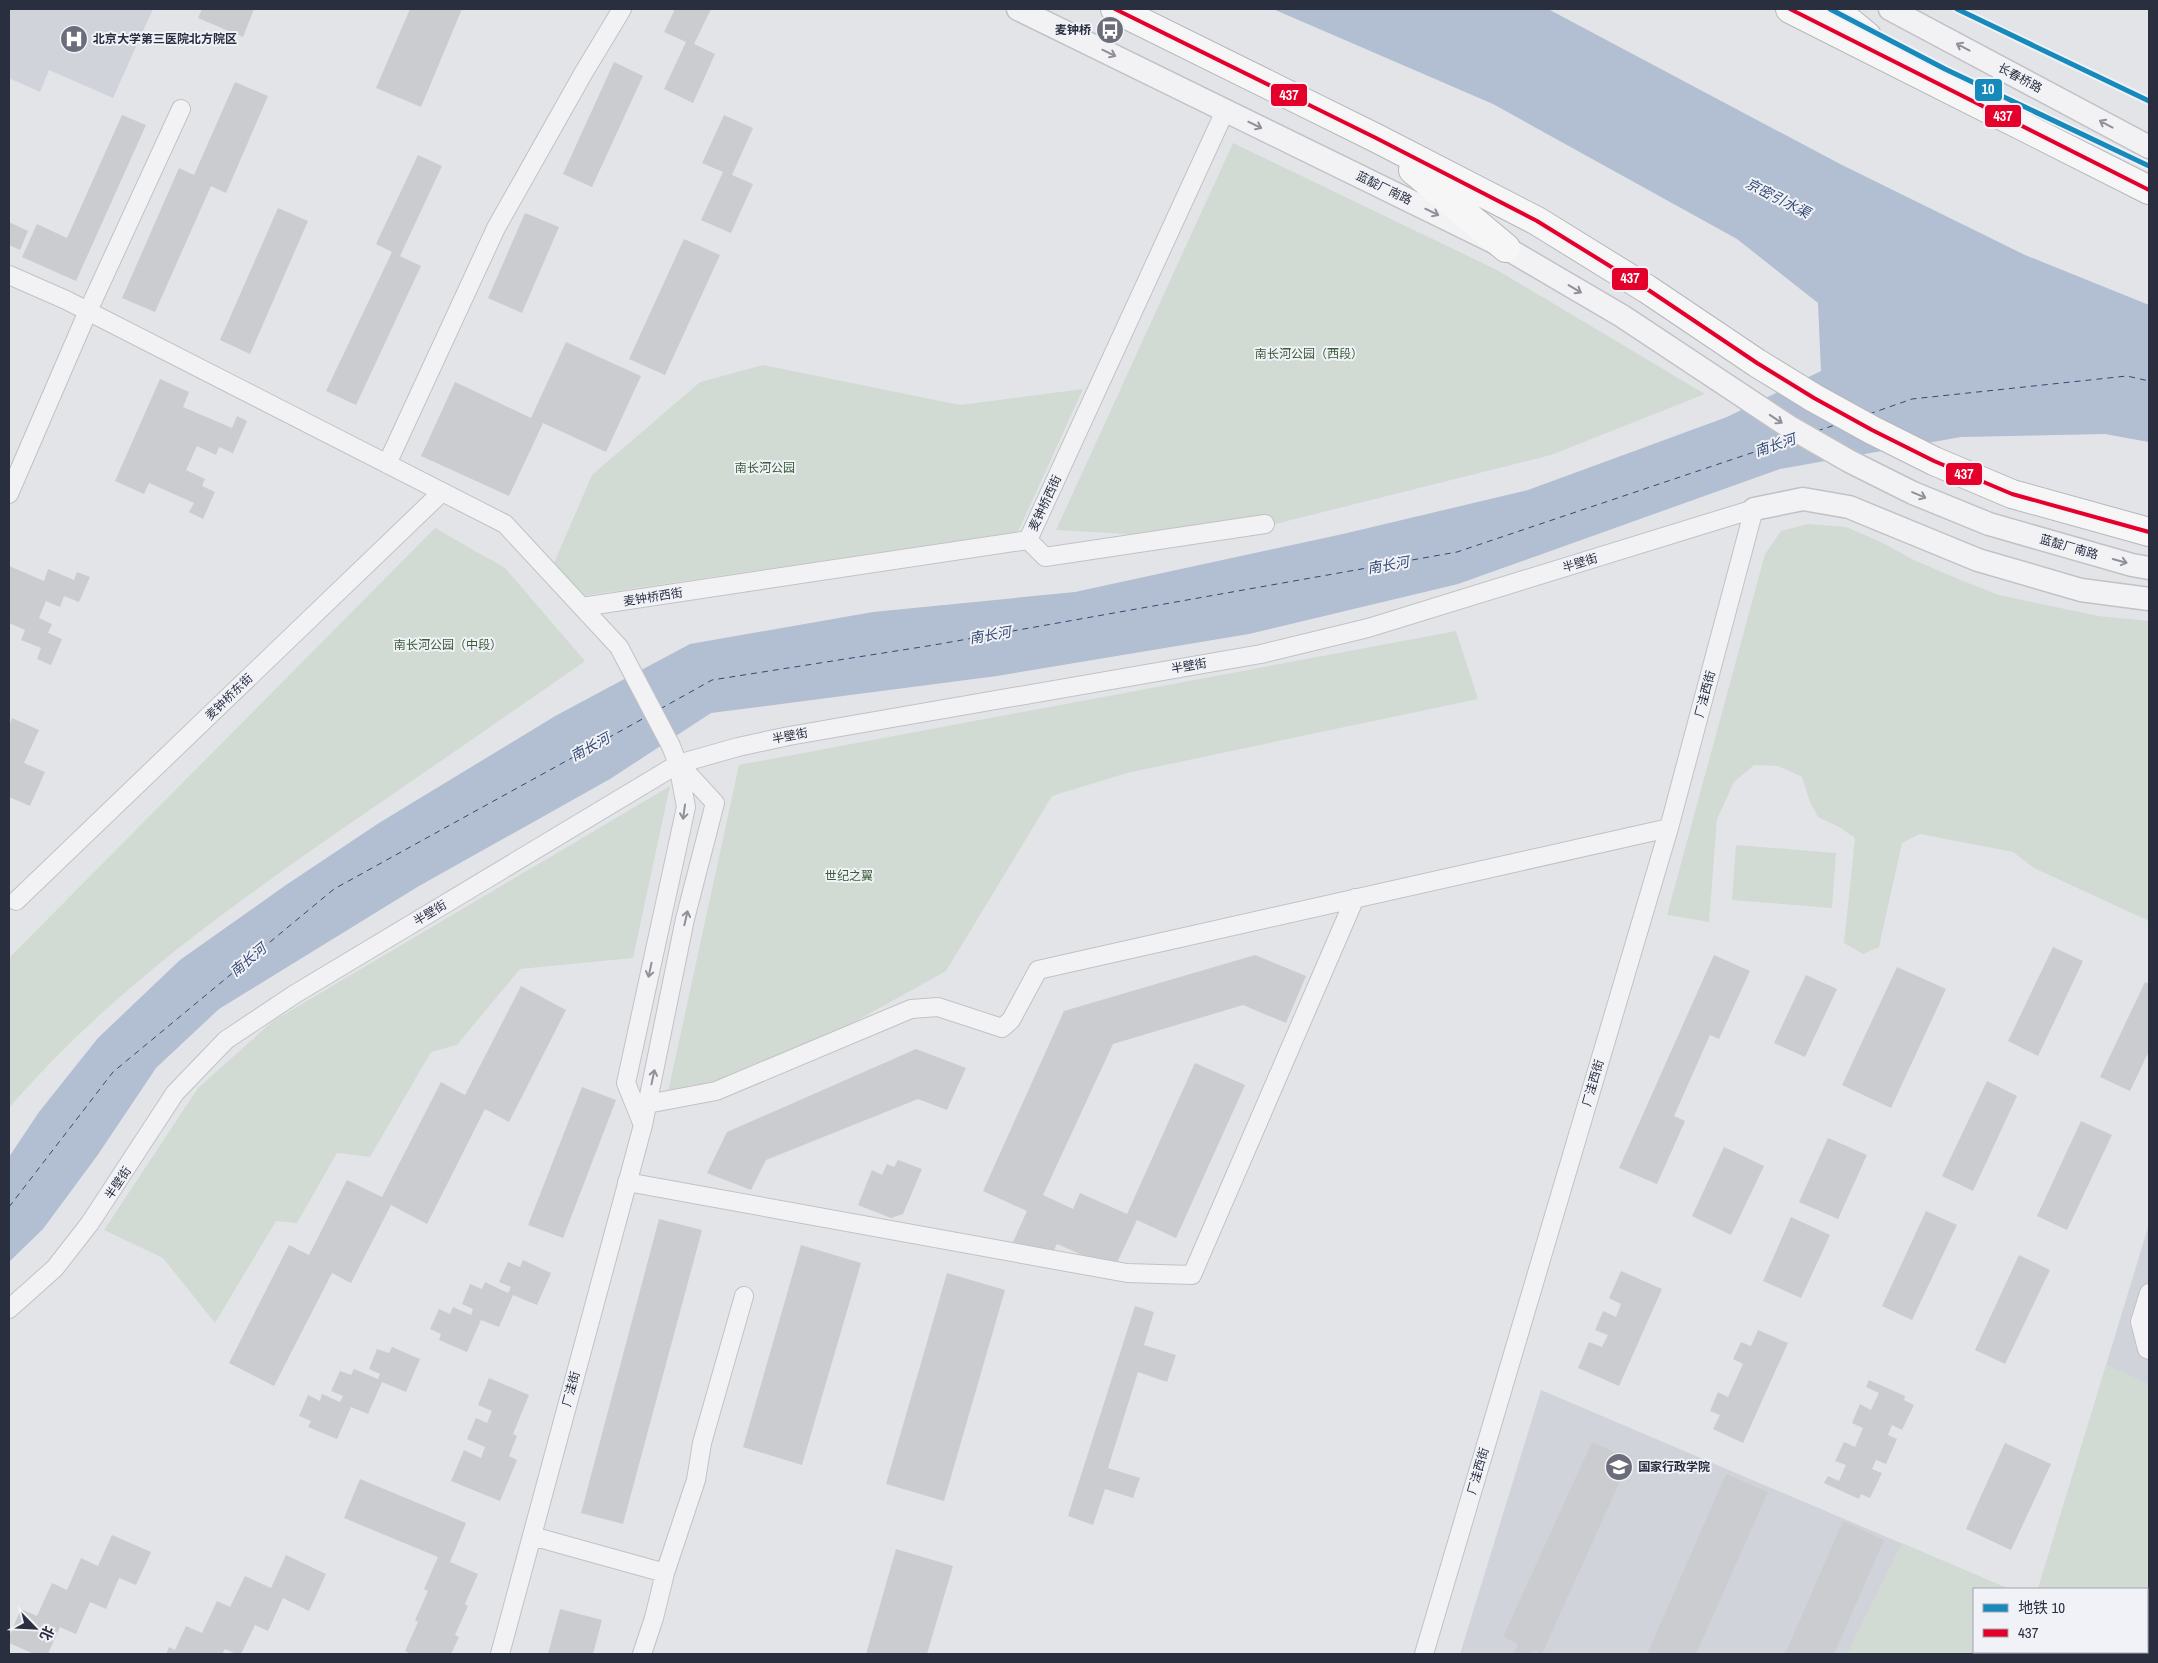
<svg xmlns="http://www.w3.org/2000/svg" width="2158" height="1663" font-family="'Archivo Narrow','Noto Sans SC',sans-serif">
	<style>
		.built { fill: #d1d3da }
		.green { fill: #d2dbd3 }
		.water { fill: #b2bed1 }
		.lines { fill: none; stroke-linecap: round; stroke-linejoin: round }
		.ferry { stroke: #354a73; stroke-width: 1; stroke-dasharray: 6 5; stroke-linecap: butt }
		.building { fill: #cbcccf }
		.minor-casing { stroke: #c1c2c5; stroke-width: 20 }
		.tertiary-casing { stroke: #c1c2c5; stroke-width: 25 }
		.trunk-casing { stroke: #b5b7bc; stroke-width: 30 }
		.minor { stroke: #f2f2f4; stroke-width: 18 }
		.tertiary { stroke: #f2f2f4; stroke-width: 22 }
		.trunk { stroke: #f6f6f7; stroke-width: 28 }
		.bus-1-casing { stroke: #f0f2f7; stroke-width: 8 }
		.bus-1 { stroke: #e4002b; stroke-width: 4 }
		.metro-1-casing { stroke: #f0f2f7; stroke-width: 9 }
		.metro-1 { stroke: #178abb; stroke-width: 5 }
		.oneway { stroke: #8e909a }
		.labels { text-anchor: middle; stroke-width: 4; stroke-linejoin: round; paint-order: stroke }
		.poi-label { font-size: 12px; font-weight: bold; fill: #2a2f40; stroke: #f0f2f7; text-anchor: start }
		.street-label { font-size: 12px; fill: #2a2f40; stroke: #f0f2f7 }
		.park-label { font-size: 12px; fill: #3a5c37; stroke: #f0f2f7 }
		.water-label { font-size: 14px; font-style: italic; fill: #354a73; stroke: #f0f2f7 }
		.line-badge { stroke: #f0f2f7; stroke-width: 2 }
		.badge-label { font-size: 14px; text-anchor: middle; font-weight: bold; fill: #fff }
	</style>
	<rect width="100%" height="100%" fill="#e3e4e7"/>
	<path class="built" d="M9,9H153L113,98L49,70L40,92L9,78Z
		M2149,1224V1654H1460L1541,1390L2009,1589H1974V1652H2147V1589H2038Z"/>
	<path class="green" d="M1233,143L1497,270L1705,394L1551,455L1215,539L1056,530Z
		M763,365L960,405L1083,389L1018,532L583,596L554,563L592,475L700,382Z
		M1808,524L1846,527L1879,541L1914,560L1958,579L1999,595L2098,616L2149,621V921L2034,868L2013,852L1920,834L1902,843L1879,947L1863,954L1844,943L1855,838L1839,827L1818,817L1810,802L1802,777L1778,766L1754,765L1734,782L1717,819L1709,922L1667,915L1765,554L1781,531Z
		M435,528L505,568L585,661C505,717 425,772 345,827C225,910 105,996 9,1108V958Z
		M1456,631L1478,699L1127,773L1052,796L946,971L713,1101L668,1092L739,765Z
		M670,786L633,958L520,969L457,1045L431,1052L370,1157L337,1153L297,1223L276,1221L215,1323L163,1258L104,1230L198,1088L273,1021Z
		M1736,845L1836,853L1832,908L1732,900Z
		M2106,1365L2149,1384V1654H1847L1902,1543L2009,1589H1974V1652H2147V1589H2038Z"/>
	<path class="water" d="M1273,9H1548L1840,164L2025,255L2149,305V442L2105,434L1961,437L1780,469L1458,584L1249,634L997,676L711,713L610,779L419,886L219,1009L156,1068L97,1156L43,1229L9,1262V1157L39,1112L98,1038L180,960L286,885L379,823L557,715L690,644L873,612L1075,592L1343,534L1528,490L1727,417L1821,371L1818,303L1737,239L1493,104Z"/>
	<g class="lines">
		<path class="ferry" d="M1869,414L1912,399L2127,376L2149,381
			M1817,431L1835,425
			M660,709L712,680L934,645L1457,552L1790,440
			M9,1207L113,1072L334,889L646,717"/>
	</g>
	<path class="building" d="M202,9H254L243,37L198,18Z
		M410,9H462L421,107L376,88Z
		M675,9H711L694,44L715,54L693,103L664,89L686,42L664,32Z
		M614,62L643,76L592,187L563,174Z
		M235,82L268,96L226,193L211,186L155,312L122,298L179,168L194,175Z
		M122,115L146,125L76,281L22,257L37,224L67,238Z
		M724,115L753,128L732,175L753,184L731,233L701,220L723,172L702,163Z
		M418,155L442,166L400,256L421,266L356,405L326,391L392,252L376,244Z
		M278,208L308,221L250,354L220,340Z
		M525,213L559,227L522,313L488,298Z
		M9,222L28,231L20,250L9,245Z
		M684,239L720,255L665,375L629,359Z
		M566,342L641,376L606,452L543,423L509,496L421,456L455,382L531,418Z
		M160,379L189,392L183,407L232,428L237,416L247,421L233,453L219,447L216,455L197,446L186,470L205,479L202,486L215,492L203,519L189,512L194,503L149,483L144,494L115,481Z
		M9,566L44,581L48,569L74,580L77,572L90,577L79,602L64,596L60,607L46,601L39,618L52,624L48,633L62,639L51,665L37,659L41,648L21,640L25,630L9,623Z
		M12,718L39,730L24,763L45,772L30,806L9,797V727Z
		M2053,947L2083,961L2038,1056L2008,1041Z
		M1255,955L1306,976L1286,1023L1243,1005L1113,1044L1043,1195L1073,1209L1080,1193L1127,1214L1195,1063L1245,1085L1176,1238L1137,1220L1114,1269L1057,1244L1050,1258L1013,1242L1027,1211L983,1191L1064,1011Z
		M1714,955L1750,971L1719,1039L1710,1035L1674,1116L1685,1121L1657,1184L1619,1168Z
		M1897,967L1946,989L1891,1108L1842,1085Z
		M1806,975L1837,989L1805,1057L1774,1043Z
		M2145,982L2149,984V1051L2130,1091L2100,1077Z
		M521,986L566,1010L509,1122L485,1109L427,1224L391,1205L351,1283L332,1273L274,1386L229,1363L289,1245L309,1255L347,1180L382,1197L441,1082L465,1095Z
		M916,1049L966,1068L947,1110L918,1099L766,1160L751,1190L707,1173L727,1132Z
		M1987,1081L2017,1096L1973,1191L1942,1176Z
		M582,1087L616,1100L563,1238L528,1225Z
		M2081,1121L2112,1135L2067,1230L2037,1216Z
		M1828,1138L1867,1155L1838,1219L1799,1202Z
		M1724,1147L1764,1166L1731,1235L1692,1216Z
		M898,1160L922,1169L903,1214L891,1218L858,1205L872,1170L882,1175L887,1164L894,1167Z
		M1926,1211L1957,1225L1912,1320L1882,1306Z
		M1791,1217L1830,1235L1801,1298L1763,1281Z
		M659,1219L702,1230L623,1524L581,1513Z
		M801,1245L861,1263L802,1465L743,1447Z
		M2019,1255L2050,1270L2005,1364L1975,1350Z
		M523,1260L551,1273L537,1305L513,1295L499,1327L481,1320L467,1352L439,1340L441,1334L430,1329L439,1309L450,1314L453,1307L471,1315L473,1309L462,1304L470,1284L482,1289L485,1282L508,1293L511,1287L499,1282L508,1262L520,1267Z
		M1621,1271L1662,1289L1619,1386L1578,1368L1589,1342L1602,1347L1608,1335L1595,1330L1603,1311L1616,1317L1621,1304L1609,1298Z
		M947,1273L1005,1290L944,1501L886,1484Z
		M1135,1306L1154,1312L1144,1345L1176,1355L1167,1382L1138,1372L1108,1468L1140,1478L1133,1498L1105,1489L1093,1525L1068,1516Z
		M1758,1330L1788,1343L1743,1443L1713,1429L1720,1415L1710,1411L1718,1392L1728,1397L1743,1364L1733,1359L1741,1342L1751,1346Z
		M392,1347L420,1359L406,1392L382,1382L368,1414L351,1407L337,1439L308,1427L311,1421L299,1416L308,1395L320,1401L322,1394L340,1402L343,1396L331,1391L340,1371L351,1375L354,1369L378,1379L380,1374L369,1369L377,1349L389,1353Z
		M489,1378L529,1395L513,1434L517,1436L509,1456L517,1460L500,1501L451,1481L464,1450L481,1458L485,1447L467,1439L476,1418L487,1423L492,1411L478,1405Z
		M1869,1380L1905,1396L1904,1400L1914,1405L1902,1430L1892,1425L1888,1435L1897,1439L1886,1464L1876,1460L1872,1469L1882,1473L1870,1498L1861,1494L1859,1499L1824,1483L1828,1476L1839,1481L1846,1465L1835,1461L1844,1442L1855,1447L1863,1428L1852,1423L1860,1404L1871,1410L1879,1393L1866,1387Z
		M1592,1442L1630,1459L1542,1654L1534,1651L1533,1654H1513L1518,1644L1503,1637Z
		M2005,1443L2051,1464L2011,1550L1966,1529Z
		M1726,1474L1768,1492L1696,1654H1654L1648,1652Z
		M360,1479L466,1523L450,1562L478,1574L465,1604L468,1606L455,1635L459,1637L451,1654H411L405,1651L418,1622L415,1620L428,1591L424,1589L438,1557L344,1518Z
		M1843,1521L1884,1540L1834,1654H1785Z
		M112,1535L151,1552L136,1585L119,1578L106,1609L90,1602L76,1634L60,1627L48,1654H34L9,1643V1637L21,1609L37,1616L52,1583L67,1590L81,1558L98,1566Z
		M896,1549L953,1566L927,1654H866Z
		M286,1555L326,1574L309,1611L283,1598L268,1631L255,1625L241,1654H236L225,1649L222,1654H166L169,1647L175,1650L186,1626L202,1633L217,1601L230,1607L245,1576L271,1588Z
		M560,1609L602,1620L593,1654H548Z"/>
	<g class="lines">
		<g class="minor-casing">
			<path id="minor" d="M9,275L66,300L505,524L619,647L671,746L678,764L686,807L626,1083L643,1125
				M387,464L496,228L584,72L622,9
				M9,494L88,311L181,109
				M1028,540L1045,557L1265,524
				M582,607L1028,540L1225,111
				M16,901L442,492
				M647,1104L716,1091L911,1009L938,1007L1002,1028L1011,1020L1038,970L1669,828
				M627,1182L1127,1273L1192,1275L1355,898
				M2149,1293L2140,1322L2147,1349L2149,1350
				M9,1309L55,1268L90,1223L175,1093L226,1040L295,994L678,764L738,747L789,736L1261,654L1368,628L1754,509
				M532,1536L665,1573
				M500,1654L643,1125L685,919L715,803L679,764
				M642,1654L654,1618L665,1573L696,1480L702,1443L744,1296
				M1424,1654L1669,828L1754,509"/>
		</g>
		<g class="tertiary-casing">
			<path id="tertiary" d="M1018,9L1506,248L1622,316L1788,426L1849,461L1913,493L1989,524L2132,565L2149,568
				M1890,9L2149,147
				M1754,509L1803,499L1849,507L1978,560L2081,590L2149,599"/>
		</g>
		<g class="trunk-casing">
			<path id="trunk" d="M1115,9L1376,138L1537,221L1647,289L1757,363L1814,398L1872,430L1934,461L2012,494L2149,532
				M1790,9L2149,190
				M1834,9L1867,36
				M1413,170L1506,248"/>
		</g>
		<use href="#minor" class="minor"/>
		<use href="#tertiary" class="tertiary"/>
		<use href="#trunk" class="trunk"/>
		<g class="bus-1-casing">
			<path id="bus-1" d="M1115,9L1376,138L1537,221L1647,289L1757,363L1814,398L1872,430L1934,461L2012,494L2149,532
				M1790,9L2149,190"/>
		</g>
		<use href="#bus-1" class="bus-1"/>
		<g class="metro-1-casing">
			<path id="metro-1" d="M1830,9L1945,69L2149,166
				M1957,9L2149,101"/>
		</g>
		<use href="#metro-1" class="metro-1"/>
	</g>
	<defs><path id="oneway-shaft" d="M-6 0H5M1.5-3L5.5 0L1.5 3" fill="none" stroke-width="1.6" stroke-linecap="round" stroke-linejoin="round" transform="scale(1.25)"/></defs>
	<g class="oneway">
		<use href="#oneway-shaft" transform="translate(1963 47) rotate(-152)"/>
		<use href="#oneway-shaft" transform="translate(1109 53) rotate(26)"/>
		<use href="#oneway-shaft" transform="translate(2106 124) rotate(-152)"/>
		<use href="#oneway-shaft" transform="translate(1255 125) rotate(26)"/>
		<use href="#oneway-shaft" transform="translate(1432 212) rotate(26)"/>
		<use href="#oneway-shaft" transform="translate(1575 289) rotate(31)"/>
		<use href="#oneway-shaft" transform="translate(1776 419) rotate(34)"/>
		<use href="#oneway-shaft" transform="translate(1919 495) rotate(23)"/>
		<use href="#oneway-shaft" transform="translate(2120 561) rotate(16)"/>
		<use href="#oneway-shaft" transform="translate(684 812) rotate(98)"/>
		<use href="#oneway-shaft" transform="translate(686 918) rotate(-77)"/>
		<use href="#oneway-shaft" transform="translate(650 970) rotate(102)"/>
		<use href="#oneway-shaft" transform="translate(653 1077) rotate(-78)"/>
	</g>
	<defs>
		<g id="bus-disc" transform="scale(1.4375)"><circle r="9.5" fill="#6b6e7a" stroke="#f0f2f7"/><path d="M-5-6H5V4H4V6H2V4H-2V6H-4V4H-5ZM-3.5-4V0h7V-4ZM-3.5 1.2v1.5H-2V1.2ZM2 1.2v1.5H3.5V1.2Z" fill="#fff"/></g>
		<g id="hospital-disc" transform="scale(1.4375)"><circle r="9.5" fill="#6b6e7a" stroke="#f0f2f7"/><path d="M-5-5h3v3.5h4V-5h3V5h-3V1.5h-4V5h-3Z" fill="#fff"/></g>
		<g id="university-disc" transform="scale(1.4375)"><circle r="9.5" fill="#6b6e7a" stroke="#f0f2f7"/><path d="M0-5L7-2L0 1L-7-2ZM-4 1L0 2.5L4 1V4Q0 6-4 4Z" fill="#fff"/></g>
	</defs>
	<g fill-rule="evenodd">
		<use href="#bus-disc" x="1110" y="30"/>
		<use href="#hospital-disc" x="74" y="39"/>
		<use href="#university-disc" x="1619" y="1467"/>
	</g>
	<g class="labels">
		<g class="poi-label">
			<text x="1091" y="34" text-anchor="end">麦钟桥</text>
			<text x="93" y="43">北京大学第三医院北方院区</text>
			<text x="1638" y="1471">国家行政学院</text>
		</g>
		<g class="street-label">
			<text transform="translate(2020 78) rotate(28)" y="4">长春桥路</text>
			<text transform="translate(1384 188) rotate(26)" y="4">蓝靛厂南路</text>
			<text transform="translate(1045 503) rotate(-65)" y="4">麦钟桥西街</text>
			<text transform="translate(2069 547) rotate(16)" y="4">蓝靛厂南路</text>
			<text transform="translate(1580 563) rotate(-17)" y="4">半壁街</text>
			<text transform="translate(653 597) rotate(-9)" y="4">麦钟桥西街</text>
			<text transform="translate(1189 666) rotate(-10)" y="4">半壁街</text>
			<text transform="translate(1705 694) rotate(-75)" y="4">厂洼西街</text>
			<text transform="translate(229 697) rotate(-44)" y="4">麦钟桥东街</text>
			<text transform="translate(790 736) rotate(-11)" y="4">半壁街</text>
			<text transform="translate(430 913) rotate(-31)" y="4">半壁街</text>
			<text transform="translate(1593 1083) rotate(-74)" y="4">厂洼西街</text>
			<text transform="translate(118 1183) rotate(-56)" y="4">半壁街</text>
			<text transform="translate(571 1389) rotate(-75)" y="4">厂洼街</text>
			<text transform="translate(1478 1471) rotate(-74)" y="4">厂洼西街</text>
		</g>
		<g class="park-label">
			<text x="1309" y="358">南长河公园（西段）</text>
			<text x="765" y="472">南长河公园</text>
			<text x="448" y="649">南长河公园（中段）</text>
			<text x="849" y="880">世纪之翼</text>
		</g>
		<g class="water-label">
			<text transform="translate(1778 198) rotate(27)" y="5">京密引水渠</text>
			<text transform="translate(1775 445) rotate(-19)" y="5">南长河</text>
			<text transform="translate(1388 565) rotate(-10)" y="5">南长河</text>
			<text transform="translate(990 635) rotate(-10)" y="5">南长河</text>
			<text transform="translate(590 747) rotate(-29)" y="5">南长河</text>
			<text transform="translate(248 960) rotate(-40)" y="5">南长河</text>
		</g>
	</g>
	<g class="line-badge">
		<rect x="1974" y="78" width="29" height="24" rx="5" fill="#178abb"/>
		<rect x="1270" y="83" width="38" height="24" rx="5" fill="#e4002b"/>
		<rect x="1984" y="104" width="38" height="24" rx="5" fill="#e4002b"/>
		<rect x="1611" y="267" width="38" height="24" rx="5" fill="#e4002b"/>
		<rect x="1945" y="462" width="38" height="24" rx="5" fill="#e4002b"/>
	</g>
	<g class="badge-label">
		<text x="1988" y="94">10</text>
		<text x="1289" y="100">437</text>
		<text x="2003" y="121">437</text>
		<text x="1630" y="283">437</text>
		<text x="1964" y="479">437</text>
	</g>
	<rect width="2158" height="1663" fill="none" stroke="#2a2f40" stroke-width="20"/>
	<rect x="1973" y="1588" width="175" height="65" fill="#f0f2f7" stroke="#a1a4ae"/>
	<rect x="1983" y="1604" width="25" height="8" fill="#178abb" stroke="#a1a4ae"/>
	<text x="2018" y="1613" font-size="15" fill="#2a2f40">地铁 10</text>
	<rect x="1983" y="1629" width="25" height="8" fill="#e4002b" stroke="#a1a4ae"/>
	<text x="2018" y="1638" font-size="15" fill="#2a2f40">437</text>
	<g transform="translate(35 1628) rotate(114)" stroke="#f0f2f7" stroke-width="4" paint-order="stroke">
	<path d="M0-4L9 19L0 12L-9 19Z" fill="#2a2f40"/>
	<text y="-8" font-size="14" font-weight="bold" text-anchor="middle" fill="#2a2f40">北</text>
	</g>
</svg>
